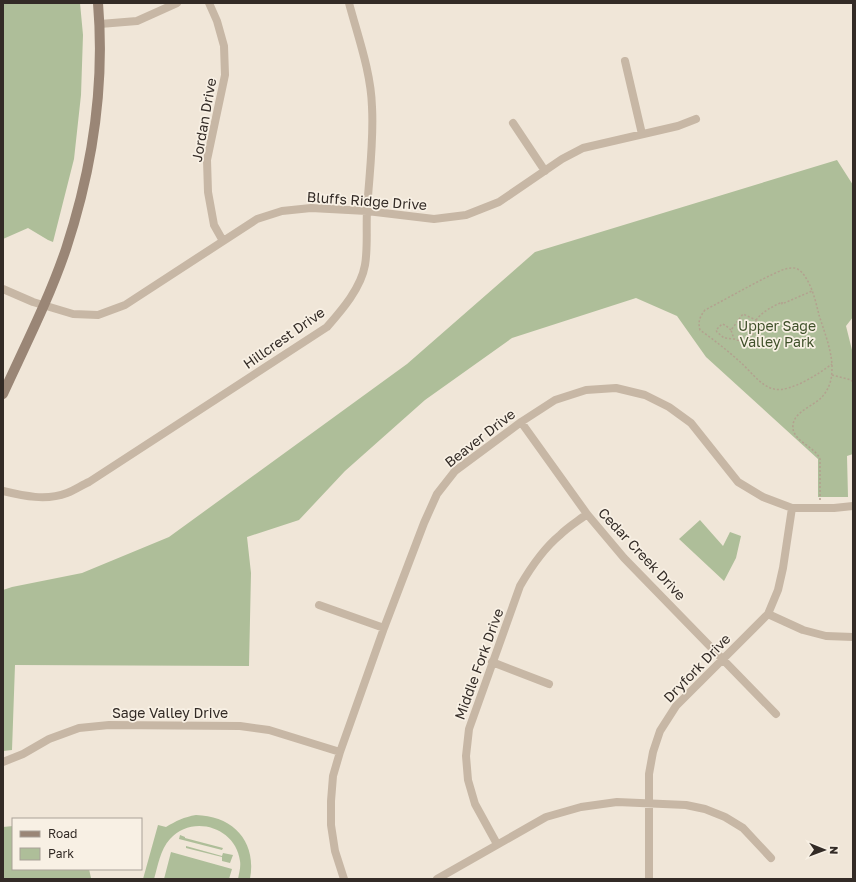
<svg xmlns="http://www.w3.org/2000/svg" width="856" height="882" font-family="'Golos Text',sans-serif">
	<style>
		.green { fill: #aebe99 }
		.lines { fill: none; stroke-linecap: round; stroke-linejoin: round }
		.path { stroke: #b3a18f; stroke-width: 1.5; stroke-dasharray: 2 2; stroke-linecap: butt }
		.street { stroke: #c7b7a5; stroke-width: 8 }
		.secondary { stroke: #9a8676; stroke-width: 10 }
		.labels { text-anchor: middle; stroke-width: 3.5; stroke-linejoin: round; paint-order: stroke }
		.street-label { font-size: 14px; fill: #332b26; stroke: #f8f0e4 }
		.park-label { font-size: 14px; fill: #3f502a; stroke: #f8f0e4 }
	</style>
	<rect width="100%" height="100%" fill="#f0e6d8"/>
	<path class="green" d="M3,3H80L83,35L81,95L74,159L53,242L48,240L28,228L3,239Z
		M837,160L853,185V317L846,326L853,354V454L847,456L848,497H818V459L706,357L677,316L636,298L512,338L425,400L345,471L299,520L247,537L251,573L249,666L15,665L12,750L3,751V590L12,587L82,573L169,537L407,364L535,252Z
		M700,520L723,546L730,532L741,536L736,558L724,581L679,539Z
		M196,815C233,816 257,841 250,879H238C239,873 241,867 240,861C236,827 192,814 170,839C160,850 158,866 154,879H143L158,825L166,827C176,821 184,817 196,815Z
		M13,826V869H89L91,878L83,879H3V827Z
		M180,835L185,837V838L223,848L222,850L179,839Z
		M186,846L222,856L223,853L233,855L230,863L222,861V857L186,848Z
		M171,852L232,869L229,879H164Z"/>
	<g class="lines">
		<path class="path" d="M756,320C763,311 772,307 782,302V304L812,291
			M731,330L725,325L722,324L716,330L717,332L724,338L734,339L746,343L750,340L758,323L756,320L743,314L731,330L734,339
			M832,375L851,380L853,382
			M820,500V459C815,446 791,441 793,425C794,412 813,406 821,398C825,394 828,389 830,383C832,377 832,371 832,365C831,348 824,331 819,315C816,303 813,289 806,278C803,273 798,267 792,268C784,268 776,273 769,276C747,287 726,299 705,310C699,318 698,322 700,330C714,340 727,350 739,361C750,370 760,386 774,389C790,393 820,373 832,364"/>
		<path class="street" d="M209,3L217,21L224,46L225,75L207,160L208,192L214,225L223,241
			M100,24L137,21L177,3
			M625,61L642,134
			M513,123L545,171
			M3,289L33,302L73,314L98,315L125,305L257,219L282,211L311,208L367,211L434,219L466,215L499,202L562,159L583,148L678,126L696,119
			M521,422L587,514L624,558L776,714
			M3,491C24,496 46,501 67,493C75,490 82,485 89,482L327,327C342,310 361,288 365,265C368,248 366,228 367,211C369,176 374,142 372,107C371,72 358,37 349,3
			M319,605L384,628
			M768,614L803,630L826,636L853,637
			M492,662L549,684
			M3,762L23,754L49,739L79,728L109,725L240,726L269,730L340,752
			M497,844L475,804L468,780L466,756L469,729L520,586C531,567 543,549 560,535C568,527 578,521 587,514
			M344,879L335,851L331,825V801L333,776L340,752L384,628L424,523L437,494L455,471L521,422L555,400L586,390L616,388L645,395L669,407L691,423L738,482L763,497L792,508H834L853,506
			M437,879L546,817L581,807L617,802L686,805L705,809L725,817L743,828L771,858
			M649,879V774L653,752L660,731L676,706L768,614L778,590L783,568L792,508"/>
		<path class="secondary" d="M3,394C25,346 49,299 66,249C92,170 105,86 98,3"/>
	</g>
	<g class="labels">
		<g class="street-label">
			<text transform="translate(204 120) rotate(-80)" y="5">Jordan Drive</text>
			<text transform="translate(367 201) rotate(4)" y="5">Bluffs Ridge Drive</text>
			<text transform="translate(284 338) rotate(-35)" y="5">Hillcrest Drive</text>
			<text transform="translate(480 438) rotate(-38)" y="5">Beaver Drive</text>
			<text transform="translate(642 554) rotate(47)" y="5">Cedar Creek Drive</text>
			<text transform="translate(479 664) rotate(-70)" y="5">Middle Fork Drive</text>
			<text transform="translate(697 668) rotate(-46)" y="5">Dryfork Drive</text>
			<text x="170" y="718">Sage Valley Drive</text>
		</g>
		<g class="park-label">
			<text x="777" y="331">Upper Sage<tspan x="777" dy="16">Valley Park</tspan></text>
		</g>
	</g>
	<rect width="856" height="882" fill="none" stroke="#332b26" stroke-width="8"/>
	<rect x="12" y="818" width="130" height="52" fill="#f8f0e4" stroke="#a9a198"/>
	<rect x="20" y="831" width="20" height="6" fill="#9a8676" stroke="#a9a198"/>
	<text x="48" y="838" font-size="12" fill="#332b26">Road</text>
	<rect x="20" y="848" width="20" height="12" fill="#aebe99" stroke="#a9a198"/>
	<text x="48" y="858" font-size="12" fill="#332b26">Park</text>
	<g transform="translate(824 850) rotate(91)" stroke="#f8f0e4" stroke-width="3" paint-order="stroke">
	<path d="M0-3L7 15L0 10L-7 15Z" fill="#332b26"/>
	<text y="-6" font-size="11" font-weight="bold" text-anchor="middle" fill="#332b26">N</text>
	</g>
</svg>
